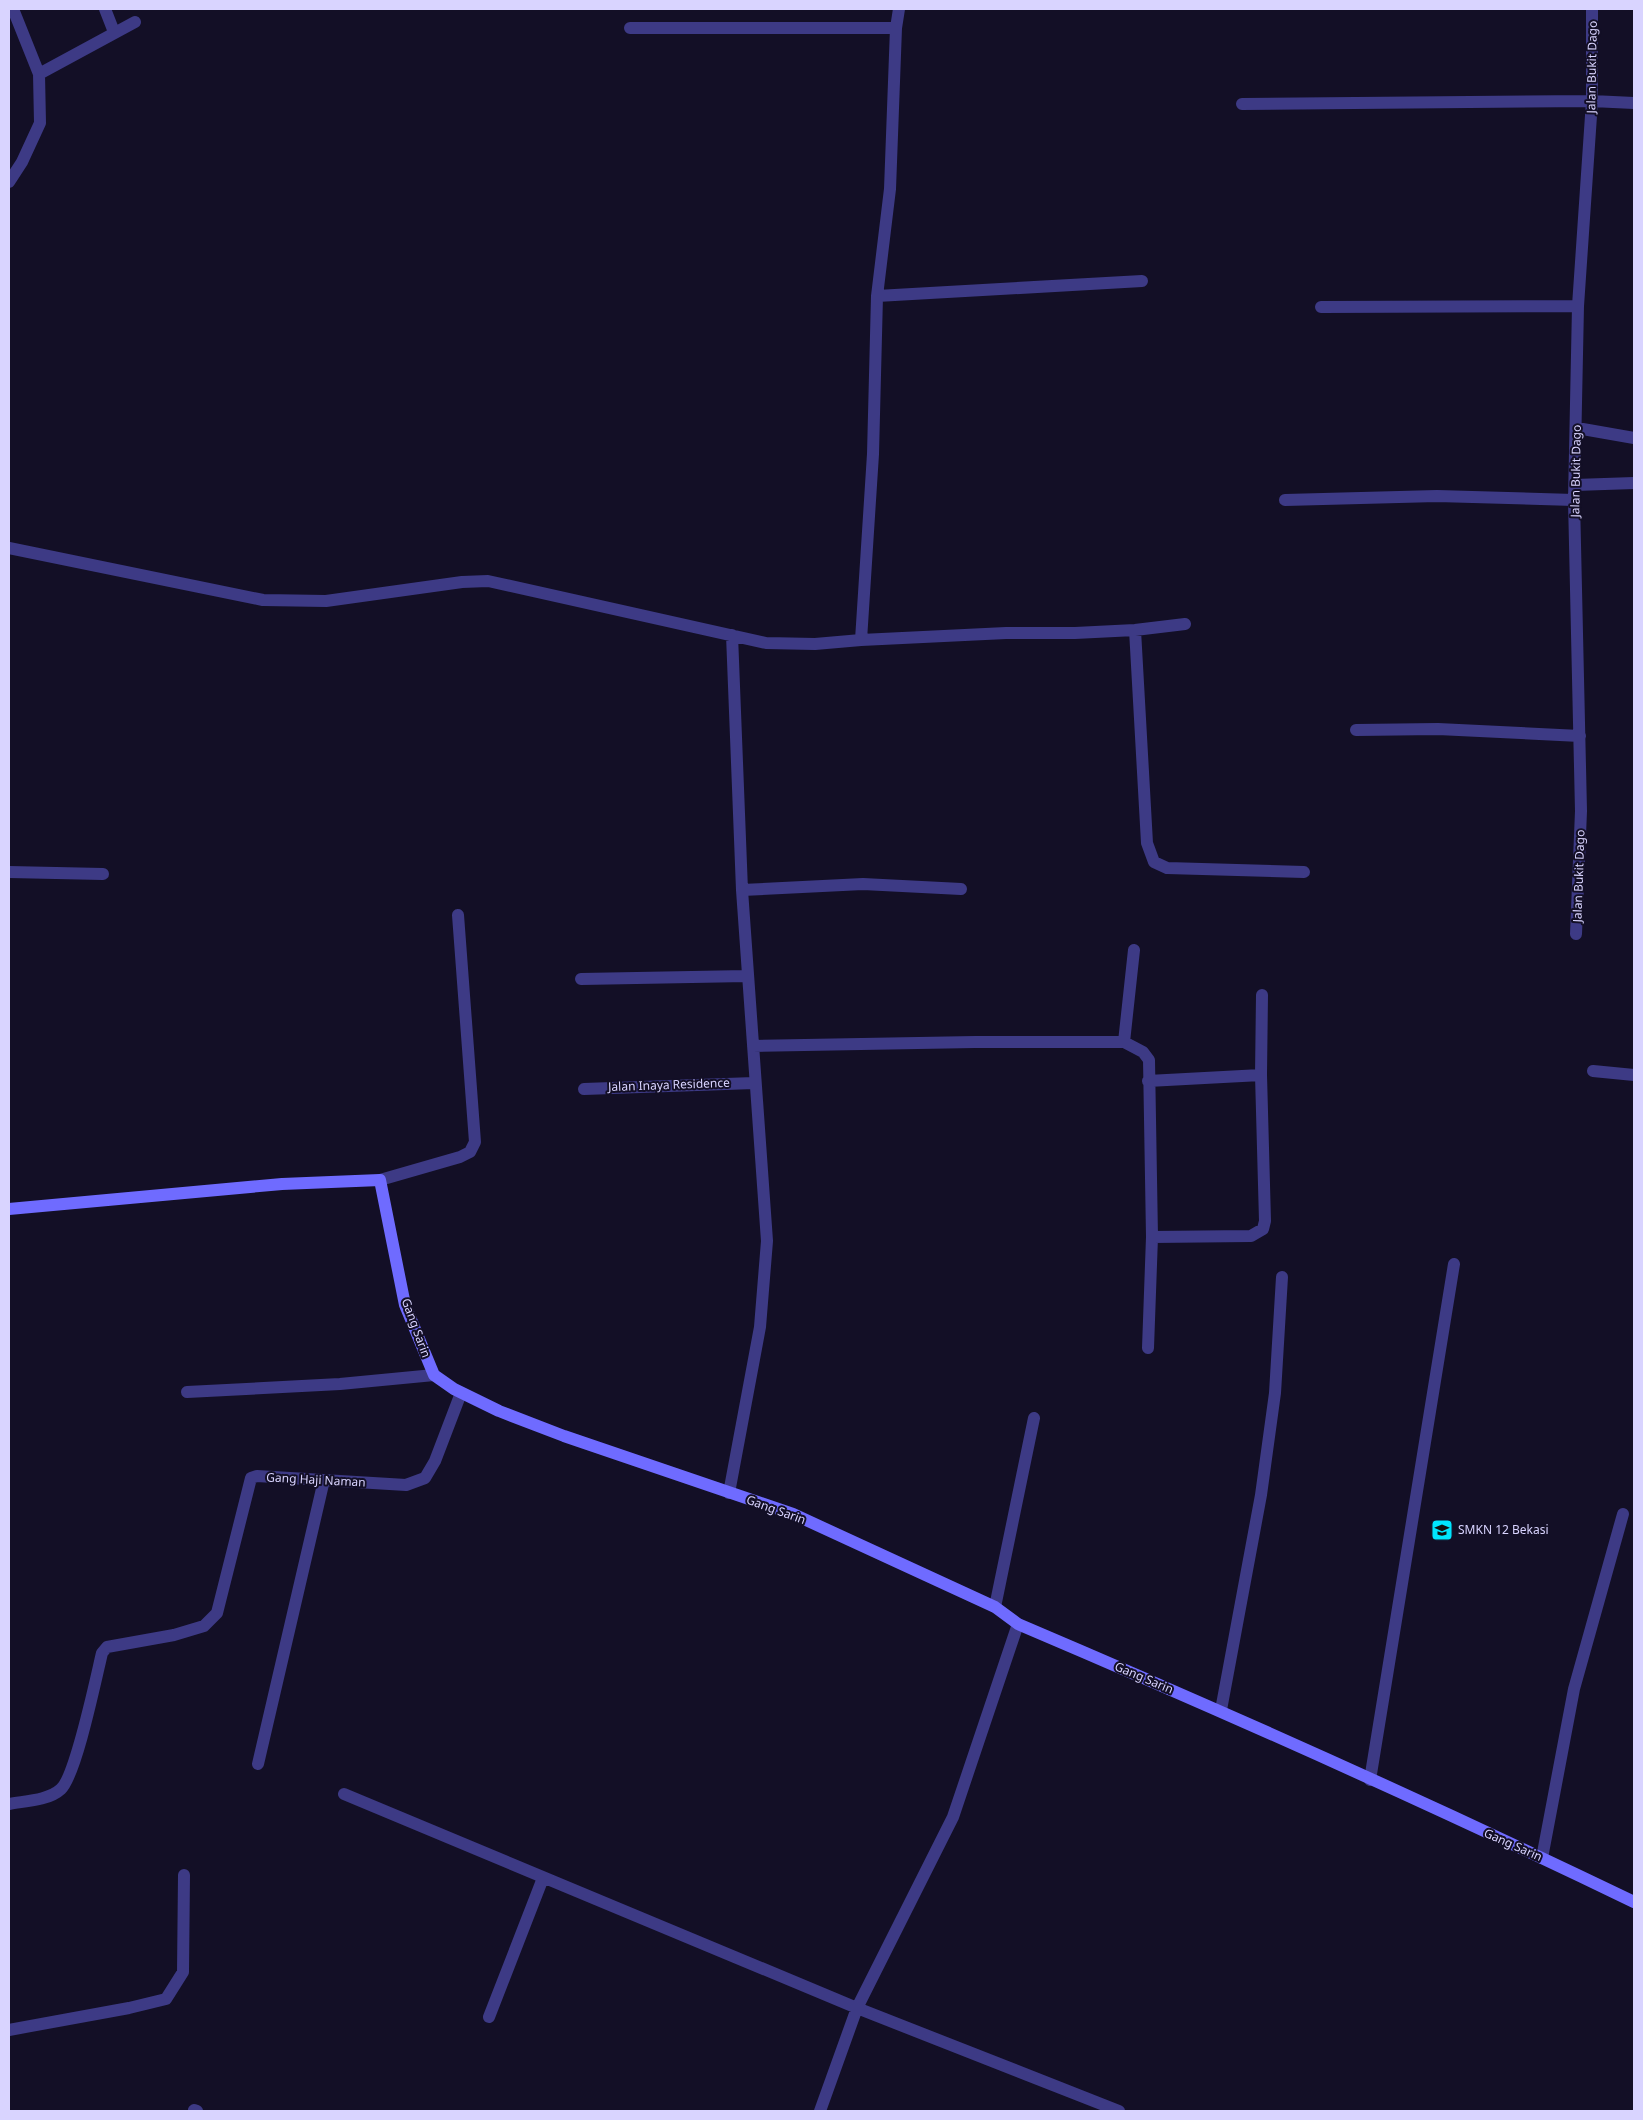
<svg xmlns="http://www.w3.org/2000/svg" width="1643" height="2120" font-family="'Noto Sans',sans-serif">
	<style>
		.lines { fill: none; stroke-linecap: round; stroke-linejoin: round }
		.lane { stroke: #3d3a85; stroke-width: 12 }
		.street { stroke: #3d3a85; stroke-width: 12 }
		.secondary { stroke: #6f6bff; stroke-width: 12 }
		.labels { text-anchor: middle; stroke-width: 4; stroke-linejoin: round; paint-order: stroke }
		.street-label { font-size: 12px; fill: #d9d4ff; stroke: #130f26 }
		.poi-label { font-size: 12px; fill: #d9d4ff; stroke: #130f26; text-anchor: start }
	</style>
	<rect width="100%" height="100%" fill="#130f26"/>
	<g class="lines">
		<path class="lane" d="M105,9L114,32
			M39,74L135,22
			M9,182L22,162L40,123L39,74L13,9
			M9,872L103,874
			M995,1607L1034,1418
			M258,1764L324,1480
			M1370,1780L1454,1264"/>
		<path class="street" d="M630,28H896
			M1242,104L1592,101L1634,103
			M877,296L1142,281
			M1321,307L1578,306
			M1577,428L1634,438
			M1575,485L1634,483
			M1285,500L1437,496L1574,500
			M9,548L263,600L326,601L462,582L488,581L766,643L815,644L861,640L1006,633H1075L1135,630L1185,624
			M1135,630L1147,843L1154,862L1167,868L1304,872
			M861,640L873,454L877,296L890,189L896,28L899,9
			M1356,730L1438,729L1580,736
			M742,890L863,884L961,889
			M1576,934L1581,811L1574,500L1578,306L1592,101V9
			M581,979L747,976
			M1124,1042L1134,950
			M753,1046L975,1042H1124L1143,1052L1149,1060L1152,1237L1148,1348
			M1593,1071L1634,1075
			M1148,1081L1261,1075
			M584,1089L754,1083
			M380,1180L460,1157L470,1152L475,1142L458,915
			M1152,1237L1251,1236L1263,1229L1265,1221L1261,1075L1262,995
			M187,1392L340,1384L434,1375
			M729,1493L760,1327L767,1241L742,890L732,635
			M1221,1710L1261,1495L1275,1393L1282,1277
			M344,1794L857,2008L1119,2111
			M9,1804C24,1801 48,1801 61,1789C76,1775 96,1678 102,1653L107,1647L174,1635L204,1626L217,1613L251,1478L257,1476L406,1485L425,1478L435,1461L461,1393
			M1542,1858L1574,1689L1623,1514
			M489,2017L543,1878
			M9,2030L129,2008L166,1999L183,1972L184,1875
			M194,2110L197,2111
			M820,2111L857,2008L953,1817L1018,1624"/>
		<path class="secondary" d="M9,1209L282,1184L380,1180L405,1305L434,1375L454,1389L499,1411L564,1436L793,1514L995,1607L1018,1624C1225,1712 1431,1804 1634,1902"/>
	</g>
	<defs>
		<g id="school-square" transform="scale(1.125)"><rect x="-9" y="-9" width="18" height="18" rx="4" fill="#00e5ff" stroke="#130f26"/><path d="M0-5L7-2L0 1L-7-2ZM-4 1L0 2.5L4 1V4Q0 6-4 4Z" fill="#111"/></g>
	</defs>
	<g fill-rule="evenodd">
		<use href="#school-square" x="1442" y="1530"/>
	</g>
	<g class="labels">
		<g class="street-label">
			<text transform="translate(1592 67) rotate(-89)" y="4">Jalan Bukit Dago</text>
			<text transform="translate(1576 471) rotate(-89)" y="4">Jalan Bukit Dago</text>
			<text transform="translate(1579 876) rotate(-88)" y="4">Jalan Bukit Dago</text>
			<text transform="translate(669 1085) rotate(-2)" y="4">Jalan Inaya Residence</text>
			<text transform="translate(416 1328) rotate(70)" y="4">Gang Sarin</text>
			<text transform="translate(316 1480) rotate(3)" y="4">Gang Haji Naman</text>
			<text transform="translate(776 1510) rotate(20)" y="4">Gang Sarin</text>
			<text transform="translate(1144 1678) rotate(23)" y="4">Gang Sarin</text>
			<text transform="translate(1513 1845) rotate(24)" y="4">Gang Sarin</text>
		</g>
		<g class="poi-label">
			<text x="1458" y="1534">SMKN 12 Bekasi</text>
		</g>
	</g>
	<rect width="1643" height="2120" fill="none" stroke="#d9d4ff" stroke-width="20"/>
</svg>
